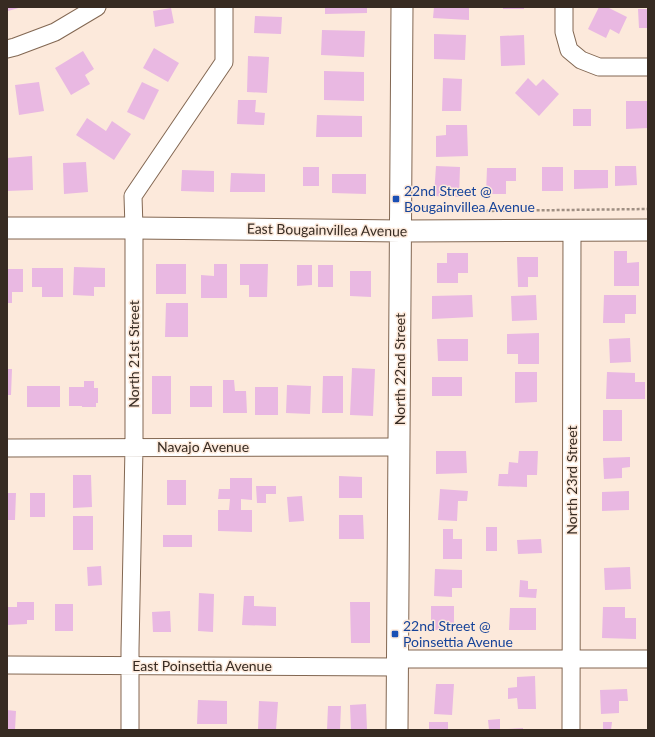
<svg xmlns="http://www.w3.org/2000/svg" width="655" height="737" font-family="Lato,sans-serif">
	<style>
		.building { fill: #e9b8e2 }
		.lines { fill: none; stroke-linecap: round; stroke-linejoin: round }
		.minor-casing { stroke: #826752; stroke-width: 19 }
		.tertiary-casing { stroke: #826752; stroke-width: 23 }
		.path { stroke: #9f8f83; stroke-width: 2.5; stroke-dasharray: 3 2; stroke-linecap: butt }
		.minor { stroke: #fff; stroke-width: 17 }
		.tertiary { stroke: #fff; stroke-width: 21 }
		.transit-dot { fill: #1a4fb4; stroke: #fce9db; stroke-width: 1.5 }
		.labels { text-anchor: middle; stroke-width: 3; stroke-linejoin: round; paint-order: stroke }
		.transit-label { font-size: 14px; fill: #164399; stroke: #fce9db; text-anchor: start }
		.street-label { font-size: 14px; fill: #372b22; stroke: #fce9db }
	</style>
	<rect width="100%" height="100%" fill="#fce9db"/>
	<path class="building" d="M7,7H22L8,11Z
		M325,7H367V13L325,14Z
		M434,7H469V20L433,18Z
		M503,7H524V9H503Z
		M599,7H607L627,17L619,34L610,29L606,38L588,29Z
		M171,8L174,23L155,27L153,11Z
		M638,9H648V28H639Z
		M255,16L282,17L281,34L254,33Z
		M322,30L365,31L364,57L321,55Z
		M434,34L466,35L465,60L434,59Z
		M524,35L525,65L501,66L500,36Z
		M154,48L179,63L168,82L143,68Z
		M83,51L94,69L85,75L90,84L71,95L55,68Z
		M248,56L269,57L267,93L247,92Z
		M324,71L364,72V101L324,100Z
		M443,78L462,79L461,111H442Z
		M528,78L536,86L543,79L559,94L539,116L515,93Z
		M39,82L44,111L19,115L15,85Z
		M142,82L159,90L144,120L127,112Z
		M238,100H256L255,112L265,113L264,125L237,124Z
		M626,101H648V128L626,129Z
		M573,109H591V126H573Z
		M317,115L362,116V137H316Z
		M87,118L106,131L112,121L131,134L114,160L76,135Z
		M446,125H467L468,156L436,157V136L446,135Z
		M32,156L33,190L7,191V158Z
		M86,162L88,192L64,194L63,163Z
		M436,166L460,167L459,197L434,196Z
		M615,166H636L637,185L615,186Z
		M303,167H319V186H303Z
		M542,167H563V191H542Z
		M487,168H516V181H506V194H486Z
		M182,170L214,171V192L181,191Z
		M574,170H608V188L574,189Z
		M231,173L265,174V192H230Z
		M332,174H366V194L332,193Z
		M614,251H627V263L639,262V286H614Z
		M447,253H468V273H458V283H437V263H447Z
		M517,257H538V277H528V287H518Z
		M156,264H186V294H156Z
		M214,264H227V298H201V275L214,276Z
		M240,264H268L267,297H249V285H240Z
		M297,265H312V285L297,286Z
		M318,265H333V287H318Z
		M74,267L105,268V287H94V296L73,295Z
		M32,268H63V297H42V287H32Z
		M7,269H23V292H12V303H7Z
		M350,271H371V297L350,296Z
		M472,295L473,317L432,319V296Z
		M536,295L537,320L512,321L511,296Z
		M604,295H636V314H625V323H603Z
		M166,303H188V337H165Z
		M539,333V364H518V354H507V334Z
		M630,338L631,362L610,363L609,339Z
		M437,339H468V361H438Z
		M352,368L375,369L373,416L350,415Z
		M7,369H12L11,395H7Z
		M515,372H537V402L515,403Z
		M607,372L635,373V382H645V399H606Z
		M152,376H171V414H152Z
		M323,376H343V413H322Z
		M432,377H462V396H432Z
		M223,380H234L235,391H246L247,413H223Z
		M84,381H94V388H98V403H96V407H82V406H69V387H84Z
		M287,385L311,386L310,414L286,413Z
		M27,386H60V407H27Z
		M190,386H212V407H190Z
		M255,387H278V415H255Z
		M603,410H622V441H603Z
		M436,451H466L467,473L436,474Z
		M519,451H538L537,475H527V487L498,486L499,474H508L509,462L518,463Z
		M630,457V467L622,468V478L604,479L603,458Z
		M73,475H91L92,507L73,508Z
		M339,476L362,477V498H339Z
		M230,478H252V500L241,499V510H252V532L218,531V510H229L230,499H218L219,489H230Z
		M167,480H186V505H167Z
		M256,486H276V494H266V503H257Z
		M440,489L468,491L467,501H458L457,521L438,520Z
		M629,491V510L602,511V492Z
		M7,493H16L15,520H7Z
		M30,493H45V517H30Z
		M302,496L304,521L289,522L287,497Z
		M339,515H363L364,539H339Z
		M73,516H93V550H73Z
		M486,527H497V551H486Z
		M443,529H453V539H462V559H443Z
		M163,535H192V547H163Z
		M541,539L542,553L518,554L517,540Z
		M101,566L102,585L88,586L87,567Z
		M630,567L631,589L605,590L604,568Z
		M435,569L462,570V588H452V597L434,596Z
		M520,580L528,581V589H537L536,598L519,597Z
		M199,593L214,594L213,632L198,631Z
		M244,596H254V606L276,607V626L242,625Z
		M17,602H34V620H27V624L7,625V607H17Z
		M350,602H370V643H351Z
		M55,604H73V631H55Z
		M431,606H454V630H431Z
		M603,607H625V618H636V639L602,638Z
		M510,608H536V630H509Z
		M170,611L171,632H153L152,612Z
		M535,676L536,709H518L517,698L508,699V688L517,687V677Z
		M436,684H454L452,715L434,714Z
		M627,689L628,701H619V713L601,714L600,690Z
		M198,700L227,701V724H197Z
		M259,701L278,702L276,730H258Z
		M366,704L367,730H351L350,705Z
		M328,706H341L340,730H327Z
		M7,710L16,711L15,730H7Z
		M500,719V730H489L488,720Z
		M429,722H448V730H429Z
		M603,722H612L611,730H603Z
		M523,728V730H508V729Z"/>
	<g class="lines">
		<g class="minor-casing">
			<path id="minor" d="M564,7V32L569,50L581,60L599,67H648
				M7,49L15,47L55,32L97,7
				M7,448L400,447
				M397,659H648
				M7,665L397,667
				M130,730V649L134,447V228L133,196L224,62V7
				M571,730L572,231"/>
		</g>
		<g class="tertiary-casing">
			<path id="tertiary" d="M7,228H134L401,231L648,230
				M397,730L402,7"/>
		</g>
		<path class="path" d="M417,207H461L482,211L648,209"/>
		<use href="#minor" class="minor"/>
		<use href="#tertiary" class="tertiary"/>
	</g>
	<g class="transit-dot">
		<rect x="392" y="195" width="8" height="8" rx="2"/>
		<rect x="391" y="630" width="8" height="8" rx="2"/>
	</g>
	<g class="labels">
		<g class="transit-label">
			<text x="404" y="196">22nd Street @<tspan x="404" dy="16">Bougainvillea Avenue</tspan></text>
			<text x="403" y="631">22nd Street @<tspan x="403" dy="16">Poinsettia Avenue</tspan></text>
		</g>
		<g class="street-label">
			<text transform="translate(327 230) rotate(1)" y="5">East Bougainvillea Avenue</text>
			<text transform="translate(134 354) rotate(-90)" y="5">North 21st Street</text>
			<text transform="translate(400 369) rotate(-90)" y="5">North 22nd Street</text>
			<text x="203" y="452">Navajo Avenue</text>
			<text transform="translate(572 480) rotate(-90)" y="5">North 23rd Street</text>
			<text x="202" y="671">East Poinsettia Avenue</text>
		</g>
	</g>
	<rect width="655" height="737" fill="none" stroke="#372b22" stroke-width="16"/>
</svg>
